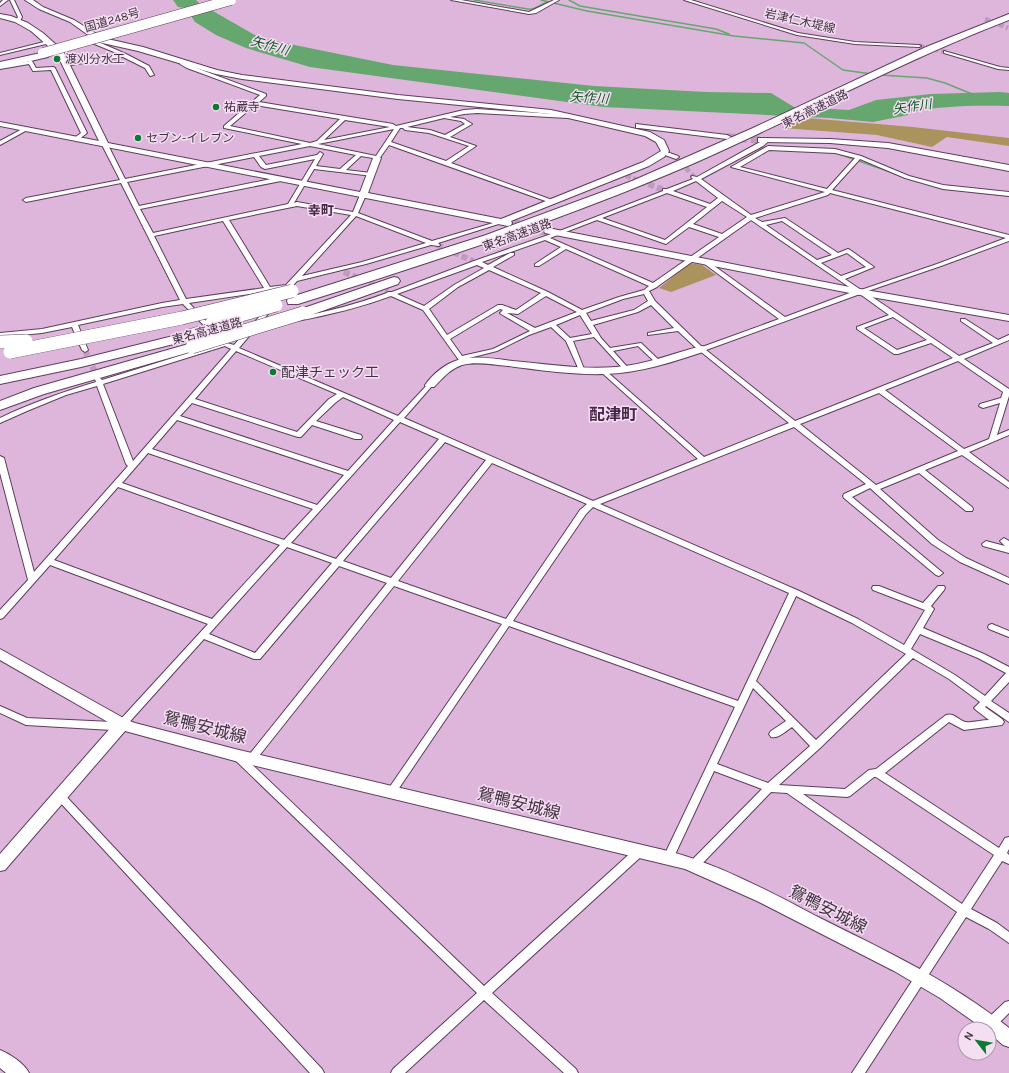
<svg xmlns="http://www.w3.org/2000/svg" width="1009" height="1073" font-family="Karla,'Noto Sans JP',sans-serif">
	<style>
		.green { fill: #aa935d }
		.water { fill: #66a66f }
		.lines { fill: none; stroke-linecap: round; stroke-linejoin: round }
		.stream { stroke: #66a66f; stroke-width: 1.5 }
		.street-tunnel-far1 { stroke: #bf9bbd; stroke-width: 5; stroke-dasharray: 5 2.5; stroke-linecap: butt }
		.street-tunnel { stroke: #bf9bbd; stroke-width: 6; stroke-dasharray: 6 3; stroke-linecap: butt }
		.secondary-tunnel-far1 { stroke: #bf9bbd; stroke-width: 8; stroke-dasharray: 8 4; stroke-linecap: butt }
		.secondary-tunnel { stroke: #bf9bbd; stroke-width: 10; stroke-dasharray: 10 5; stroke-linecap: butt }
		.street-casing { stroke: #5f3d5e; stroke-width: 2 }
		.secondary-casing { stroke: #5f3d5e; stroke-width: 2 }
		.highway-casing { stroke: #5f3d5e; stroke-width: 2 }
		.street { fill: #fff; fill-rule: evenodd }
		.secondary { fill: #fff; fill-rule: evenodd }
		.highway { fill: #fff; fill-rule: evenodd }
		.highway-bridge-far1-casing { stroke: #5f3d5e; stroke-width: 11; stroke-linecap: butt }
		.highway-bridge-casing { stroke: #5f3d5e; stroke-width: 14; stroke-linecap: butt }
		.highway-bridge-far1 { stroke: #fff; stroke-width: 10 }
		.highway-bridge { stroke: #fff; stroke-width: 13 }
		.poi-dot { fill: #0b7a30; stroke: #f3def2; stroke-width: 1.5 }
		.labels { text-anchor: middle; stroke-width: 3; stroke-linejoin: round; paint-order: stroke }
		.far-street-label { font-size: 12px; fill: #423141; stroke: #f3def2 }
		.far-poi-label { font-size: 12px; fill: #423141; stroke: #f3def2; text-anchor: start }
		.far-water-label { font-size: 13px; font-style: italic; fill: #0f5622; stroke: #f3def2 }
		.far-quarter-label { font-size: 13px; font-weight: bold; fill: #462545; stroke: #f3def2 }
		.poi-label { font-size: 14px; fill: #423141; stroke: #f3def2; text-anchor: start }
		.quarter-label { font-size: 16px; font-weight: bold; fill: #462545; stroke: #f3def2 }
		.near-street-label { font-size: 17px; fill: #423141; stroke: #f3def2 }
	</style>
	<rect width="100%" height="100%" fill="#deb6dc"/>
	<path class="green" d="M807,118L913,127L1009,138V146L947,137L932,147L877,135L782,128L790,123Z
		M690,263L702,265L716,275L671,292L659,288Z"/>
	<path class="water" d="M173,0H196L199,3L260,38L393,65L594,86L706,92L771,93L794,107L849,110L876,100L931,94L1000,92L1009,93V106C973,105 942,106 907,112L908,115L873,122L829,118L604,107L310,67L246,48L216,35L195,22L186,8L178,7Z"/>
	<g class="lines">
		<path class="stream" d="M474,0L528,9H533L547,2
			M541,0L587,11L734,36L804,43L843,70L872,74
			M569,0L580,6L716,29L729,34
			M880,75L927,78L945,83L972,94
			M839,154L919,182
			M971,192L1009,196"/>
		<path class="street-tunnel-far1" d="M985,19L1008,28
			M919,46L946,52
			M676,157L694,177
			M626,176L643,182"/>
		<path class="street-tunnel" d="M640,181L664,190
			M437,245L473,261
			M344,272L388,291
			M85,350L98,379"/>
		<path class="secondary-tunnel-far1" d="M727,137L761,140"/>
		<path class="secondary-tunnel" d="M509,223L548,231"/>
		<g class="street-casing">
			<path id="street" d="M3,0H8L0,6V3Z
				M10,0H14L22,17L20,21L16,20L18,17Z
				M451,0H461L529,12L554,0H559L536,13L529,14Z
				M684,0H691L798,33L855,42L919,45L921,46L919,47L855,44L797,35Z
				M48,41L50,42V43L0,55V53Z
				M92,41H96L126,54L149,66L154,75L150,76L145,68L123,57L64,66V64H66L119,54L92,43Z
				M944,51L1000,67L1009,68V70L998,69L944,53Z
				M30,61H32L36,68L53,67L55,68L87,133L78,140L73,139L81,133L51,70L33,71L29,64L0,69V67Z
				M180,62H184L191,66L266,94V96L259,102L393,124L396,126L464,110L477,109L570,115V117L568,118L477,113L464,114L450,117L464,119L472,124L450,137L476,146L451,163L555,201V203H551L389,145L379,159L361,156L346,170L371,173L373,174V176L314,169L294,203L297,202L353,212L360,195L365,194L366,195L358,213L432,241L500,221H504L505,222L438,243L440,245L439,246L431,245L366,264L297,281L286,293H282L281,292L283,289L189,303L227,343L234,345L269,306H273V308L239,348L398,416L428,384H432L434,385L432,386L404,418L593,501L698,459L601,372L600,371L601,370H605L704,457L789,423L695,347L678,331L648,335V333L674,328L651,305L638,312L593,325L601,338L610,348L641,343L662,363L661,364H657L638,346L613,351L630,370L627,372L625,371L594,337L573,341L584,369L581,371L579,370L566,341L551,327L529,335L497,351L465,359L466,362L465,363H461L423,310L391,296C361,307 329,315 297,321L294,319L297,317C328,312 357,304 387,293L388,292H392L474,261L557,232L663,191V189H667L693,179L691,177L692,176L697,177L767,138L770,140L763,146L701,179L751,215L825,192L731,167L768,146L835,149L861,156L909,176L943,185L1009,192V196L943,189L905,178L860,159L832,190L1009,235V241L941,266L865,292L959,356L993,343L961,321V319H965L998,340L1009,335V340L964,359L1009,389V396L997,435L1009,430V435L969,452L1009,482V488L962,455L925,470L972,507L973,509L972,511H966L919,473L880,489L938,540L966,558L1009,578V584L960,562L932,544L870,488L852,497L943,573L939,576L936,575L844,498L843,496L844,494L866,484L794,427L600,504L797,590L858,619L904,645L925,610L873,590L872,588L873,586H879L923,603L938,586H944L945,588L944,590L931,606L934,609L923,628L984,654L1009,667V682L991,701L1009,713V722L986,706L985,707L1002,719L1004,722L1002,725L964,730L949,722L885,773L999,848L1005,838L1009,837V849L1007,853L1009,855V864L1002,861L971,909L997,923L1009,932V943L989,929L966,917L865,1073H852L957,912L787,793L771,792L698,868L694,869L690,868L689,865L690,862L762,789L714,771L672,861L668,862L664,861L663,858L735,707L509,626L395,794L392,795L389,794L387,791L389,788L502,624L394,586L255,761L252,762L249,761L247,758L249,755L387,583L339,566L260,659H254L204,639L125,727L112,730L26,725L0,713V706L27,718L112,722L119,721L208,624L50,565L3,618L0,619V610L28,580L0,473V456L4,458L34,572L128,466L126,464L97,386L66,395L27,411L0,423V418C31,403 63,392 96,382L95,379L96,378H100L102,380L221,343L183,304L162,307L78,325L88,350L85,352L82,350L72,327L42,333L0,337V333L42,329L162,303L180,300L121,183L26,202L23,200L26,198L120,180L102,145L105,143L108,145L125,179L302,144L224,128V126L260,95L187,68L180,64ZM255,105L340,119L317,141L310,143L230,126ZM444,118L461,121L465,124L445,135L430,130L407,127ZM345,120L390,127L324,140ZM400,128H403L405,130L429,133L469,146L446,161L391,142ZM394,129L376,156L318,144ZM310,146L356,155L340,169L316,166L323,154L320,152L317,155L266,165L259,156ZM769,150L835,153L855,158L827,189L740,167ZM254,157L261,167L265,169L315,159L288,204L153,233L140,209L281,181L284,179L281,177L139,206L127,182ZM696,181L718,198L710,204L673,191ZM667,193L707,207L665,240L602,218ZM830,193L1006,238L937,264L861,290L845,279L874,267L850,250L848,249L838,253L785,218L762,222L755,218L828,195ZM722,201L747,217L722,234L693,224ZM297,206L351,215L286,285L270,287L229,220ZM356,216L426,243L362,262L302,276ZM597,220L666,244L689,227L719,237L653,283L550,238ZM751,220L855,291L785,317L706,260H702V262L779,319L702,347L655,301L649,291L657,287L658,286ZM223,221L264,288L186,299L154,236ZM782,221L832,255L817,260L766,225ZM545,240L561,247L535,264V266H539L566,249L649,286L644,290L619,297L582,310L548,292L493,267L514,255V253H510L488,265L482,262ZM847,253L866,267L841,276L821,263ZM477,265L484,268L454,285L424,306L397,294ZM489,270L541,293L516,310L502,305H498L447,335L429,309L458,287ZM644,294L648,301L634,310L591,321L586,313L623,299ZM860,294L889,315L857,327V329L894,354H898L931,343L953,358L795,421L706,350ZM546,296L577,312L535,328L507,313L518,314ZM500,309L503,310L500,313L501,314L530,331L493,349L462,356L450,339ZM580,315L592,334L570,338L556,325ZM893,317L927,340L897,350L864,328ZM225,346L231,349L133,461L103,384ZM236,351L337,394L329,399L297,432L195,399ZM958,361L1003,392L1001,398L980,404L979,406L983,408L1000,403L989,439L964,449L885,390ZM879,393L958,451L876,485L800,424ZM343,397L394,420L348,471L180,416L192,403L298,437H301L312,425L355,439H361L362,437L361,435L316,421L335,403ZM177,420L344,475L317,505L152,449ZM400,422L439,439L336,559L291,543ZM445,442L486,460L391,578L343,561ZM148,453L313,509L284,540L122,483ZM492,463L587,504L580,510L506,619L398,581ZM118,487L280,545L212,619L54,560ZM593,507L789,593L738,701L513,621L586,514ZM287,547L332,563L255,653L209,634ZM796,596L852,623L906,654L816,740L756,681ZM920,634L978,658L1006,673L985,696L955,675L911,649ZM913,658L949,679L980,702L974,708L976,710L989,720C982,720 973,723 966,722C959,721 954,712 946,715L876,769L869,770L845,789L779,785L819,749ZM753,688L786,721L771,731L769,734L771,737C778,739 786,731 792,727L810,746L768,783L717,764ZM874,777H876L994,855L962,904L803,794L847,797L850,796Z
				M24,128L29,129L0,145V141Z
				M664,151L678,156L679,157L676,159L662,154V152Z
				M1004,538L1009,541V553L983,546L982,544L986,541L1005,546L1000,541Z
				M992,624L1009,631V637L989,629L988,627L989,625Z
				M237,752L240,753L484,986L636,848L640,847L644,848L645,851L644,854L492,993L576,1069L578,1073H564L484,1000L405,1073H391L393,1069L477,993L234,759L232,756L234,753Z
				M59,791L62,792L322,1069L324,1073H310L56,798L54,795L56,792Z
				M1009,1001V1013L995,1027L991,1028L987,1027L985,1023L987,1019L1005,1002Z"/>
		</g>
		<g class="secondary-casing">
			<path id="secondary" d="M25,0H33L43,7L74,20L103,38L143,47L217,70L242,75L398,95L551,110L650,132L664,140L669,151L664,157L649,166L511,221L512,223L511,225L508,226L0,126V122L99,141L57,54L31,31L15,22L0,18V14L11,16L28,23L43,33L63,51L108,143L360,192L373,158L377,156L381,158L368,193L501,219L643,162L661,151L656,142L645,136L551,114L398,99L242,79L216,74L138,51L98,42L70,22L39,9Z
				M636,124L727,135L731,137L727,139L639,128H636Z
				M758,138L830,139L888,143L1009,165V171L888,148L830,143L761,142H758Z
				M548,228L860,289L1009,315V321L860,295L545,233L544,231Z
				M702,346L706,347L707,349L706,351C673,362 640,373 605,374C572,375 540,370 508,366C493,365 477,361 462,365C450,369 442,379 434,387H426L425,385C433,374 445,364 458,360C476,355 495,359 513,361C547,364 582,370 616,367C646,365 673,353 702,346Z
				M0,649L127,720L135,723L235,749L668,851C721,865 770,892 818,917C884,950 951,981 1009,1028V1047L1003,1045L989,1033V1029H984L940,998L894,971L757,901L685,869L235,761L125,731L5,870L0,871V854L113,725L0,660Z
				M0,1050C10,1054 24,1063 29,1073H6L0,1068Z"/>
		</g>
		<g class="highway-casing">
			<path id="highway" d="M1009,14V20C900,62 797,118 690,165C562,220 430,263 298,304H288L287,301L288,298L486,235L632,181L753,128L926,47Z
				M45,52L48,53L50,55L48,57L0,68V62Z
				M394,277L398,278L400,281L398,284L308,316H298L296,313L298,310Z
				M189,332L194,333L196,336L194,339L81,367L0,384V376L81,359Z
				M192,343L197,344L199,347L197,350L44,394L0,410V401L34,388Z"/>
		</g>
		<use href="#street" class="street"/>
		<use href="#secondary" class="secondary"/>
		<use href="#highway" class="highway"/>
		<g class="highway-bridge-far1-casing">
			<path id="highway-bridge-far1" d="M43,53L231,0"/>
		</g>
		<g class="highway-bridge-casing">
			<path id="highway-bridge" d="M212,323L276,305
				M189,336L225,326
				M0,342L26,341
				M192,347L303,313
				M10,352L182,318L292,291"/>
		</g>
		<use href="#highway-bridge-far1" class="highway-bridge-far1"/>
		<use href="#highway-bridge" class="highway-bridge"/>
	</g>
	<g class="poi-dot">
		<circle cx="57" cy="59" r="4"/>
		<circle cx="216" cy="107" r="4"/>
		<circle cx="138" cy="138" r="4"/>
		<circle cx="273" cy="372" r="4"/>
	</g>
	<g class="labels">
		<g class="far-street-label">
			<text transform="translate(112 20) rotate(-16)" y="4">国道248号</text>
			<text transform="translate(800 21) rotate(13)" y="4">岩津仁木堤線</text>
			<text transform="translate(815 109) rotate(-26)" y="4">東名高速道路</text>
			<text transform="translate(517 235) rotate(-20)" y="4">東名高速道路</text>
			<text transform="translate(207 331) rotate(-15)" y="4">東名高速道路</text>
		</g>
		<g class="far-poi-label">
			<text x="65" y="63">渡刈分水工</text>
			<text x="224" y="111">祐蔵寺</text>
			<text x="146" y="142">セブン-イレブン</text>
		</g>
		<g class="far-water-label">
			<text transform="translate(270 45) rotate(16)" y="5">矢作川</text>
			<text transform="translate(589 97) rotate(4)" y="5">矢作川</text>
			<text transform="translate(912 106) rotate(-8)" y="5">矢作川</text>
		</g>
		<g class="far-quarter-label">
			<text x="321" y="215">幸町</text>
		</g>
		<g class="poi-label">
			<text x="281" y="377">配津チェック工</text>
		</g>
		<g class="quarter-label">
			<text x="613" y="420">配津町</text>
		</g>
		<g class="near-street-label">
			<text transform="translate(205 727) rotate(14)" y="6">鴛鴨安城線</text>
			<text transform="translate(519 803) rotate(14)" y="6">鴛鴨安城線</text>
			<text transform="translate(828 909) rotate(27)" y="6">鴛鴨安城線</text>
		</g>
	</g>
	<g transform="translate(977 1041) rotate(301)"><circle r="19" fill="#f3def2" stroke="#ac99ab"/>
	<path d="M0-3L7 15L0 10L-7 15Z" fill="#0b7a30"/>
	<text y="-6" font-size="11" font-weight="bold" text-anchor="middle" fill="#423141">N</text>
	</g>
</svg>
